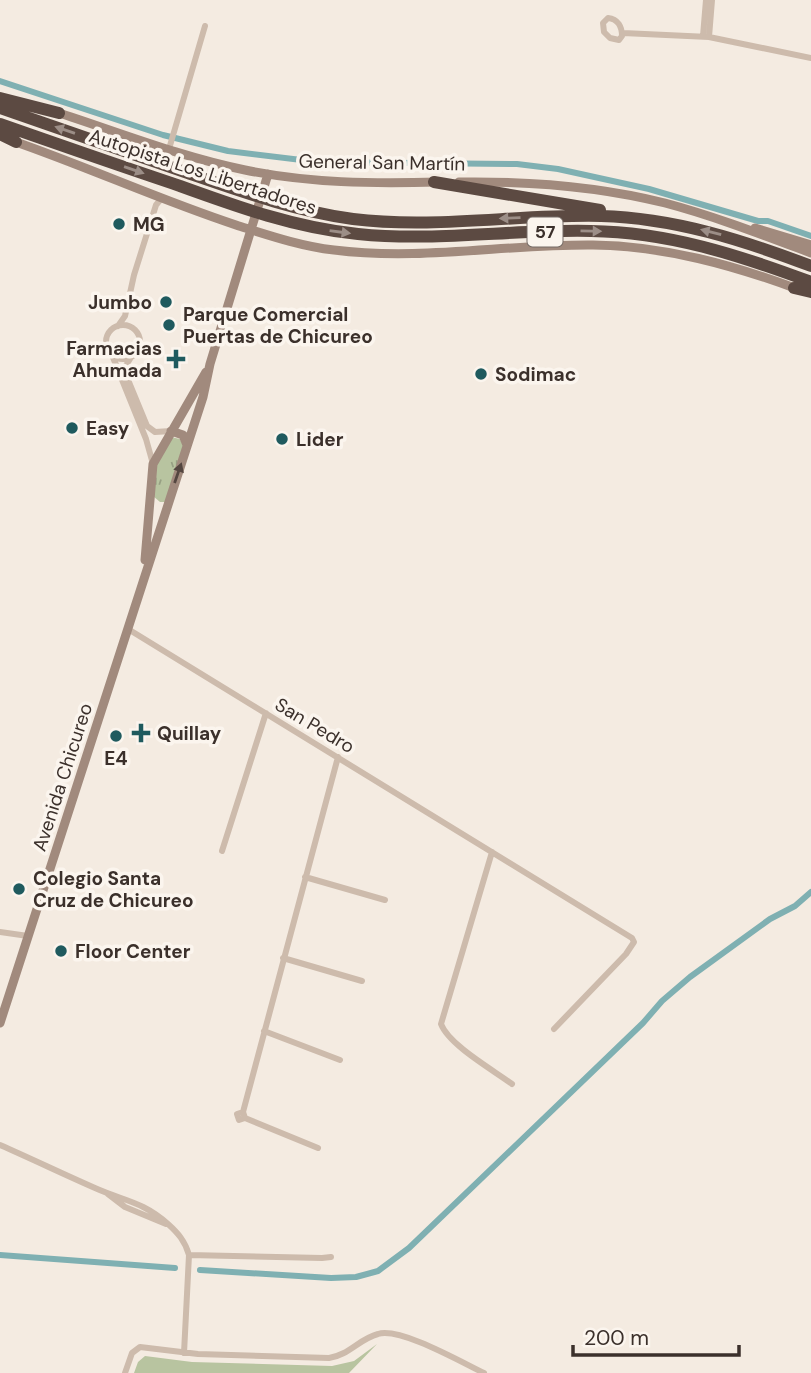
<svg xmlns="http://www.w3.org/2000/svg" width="811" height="1373" font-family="'DM Sans',sans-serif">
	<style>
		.grass { fill: url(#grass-tufts) }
		.green { fill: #b8c4a0 }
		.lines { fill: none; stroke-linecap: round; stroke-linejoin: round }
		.canal { stroke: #7fb0b2; stroke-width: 6 }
		.street { stroke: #cdbbac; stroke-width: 6 }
		.secondary { stroke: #a18a7d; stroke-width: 9 }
		.highway { stroke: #5c4a42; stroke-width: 12 }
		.oneway { fill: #9c8e87 }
		.oneway2 { fill: #544640 }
		.poi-dot { fill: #1f5a5e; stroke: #fbf5ee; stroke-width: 2.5 }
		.labels { text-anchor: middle; stroke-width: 7; stroke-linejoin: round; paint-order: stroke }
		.shield { fill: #fbf5ee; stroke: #756b66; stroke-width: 2 }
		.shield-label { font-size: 18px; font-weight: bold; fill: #3b302b }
		.street-label { font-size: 19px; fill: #3b302b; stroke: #fbf5ee }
		.poi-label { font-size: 19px; font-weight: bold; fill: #3b302b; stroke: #fbf5ee; text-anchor: start }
	</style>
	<defs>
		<pattern id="grass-tufts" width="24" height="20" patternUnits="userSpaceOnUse" patternTransform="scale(1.75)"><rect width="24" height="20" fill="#b8c4a0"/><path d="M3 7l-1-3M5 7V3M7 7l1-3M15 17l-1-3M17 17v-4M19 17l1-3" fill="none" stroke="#97a083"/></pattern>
	</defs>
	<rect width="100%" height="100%" fill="#f4ebe1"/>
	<path class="grass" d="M171,437L180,439L184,447L165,502H160L153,496V472Z"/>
	<path class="green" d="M377,1344L349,1373H134L138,1362L145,1356L192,1362L332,1366L354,1361Z"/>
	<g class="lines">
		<path class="canal" d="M0,81L163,135L228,151L318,162L517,164L558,169L649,189L758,221H768L811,236
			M0,1255L175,1268
			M200,1270L331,1278L356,1277L378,1271L409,1248L643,1023L662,1001L690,977L770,919L795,906L811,892"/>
		<path class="street" d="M608,18C618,19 622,27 622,36L619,40L610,38L604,32L603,23Z
			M623,33L709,37L811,58
			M703,36L706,0
			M709,37L712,0
			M169,149L205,26
			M106 342a17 17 0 1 1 34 0a17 17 0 1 1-34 0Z
			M118,326L125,316L134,275L156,205L161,199
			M112,355L146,439L153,464
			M130,359L125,367L126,375L147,426L155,432L171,431
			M128,629L632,938L634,942L626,954L554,1029
			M222,851L266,713
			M492,852L441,1024C449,1045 493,1070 512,1084
			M305,877L385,900
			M0,932L28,936
			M283,958L362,981
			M264,1031L340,1060
			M243,1112L237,1114L239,1120L245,1118L243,1112L338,757
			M245,1118L318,1148
			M0,1145C32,1159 63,1174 95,1188C124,1201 142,1201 168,1224C178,1233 185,1241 189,1255L184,1353
			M108,1194L125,1207L166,1224
			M189,1255L322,1258L331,1257
			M125,1373L132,1353L140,1347L198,1354L329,1358C349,1355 359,1339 378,1334C400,1327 461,1362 484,1373"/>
		<path class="secondary" d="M56,112C118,132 181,157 245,170C309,183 373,184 438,182
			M13,141C88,167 160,200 236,225C268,235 300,246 334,250C420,261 507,244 593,245C665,246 733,265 800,290
			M459,182C529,181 597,186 665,203C714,216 763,235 811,253
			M755,228L811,245
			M171,431L183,435L187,445
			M145,560L153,464L206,372
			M0,1023L203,397L210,364L268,174"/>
		<path class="highway" d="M0,98L59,113
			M0,108C62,129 123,151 185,172C240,191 295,211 353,219C435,229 519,214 601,216C674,218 743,240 811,266
			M0,124C60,145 120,166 180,186C238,207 296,228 358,234C436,242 513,229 591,231C668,232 739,255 811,282
			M0,134L16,142
			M434,182L600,210
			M794,288L811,292"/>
	</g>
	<defs><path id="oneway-solid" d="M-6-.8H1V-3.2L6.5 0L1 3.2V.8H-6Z" transform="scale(1.75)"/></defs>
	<g class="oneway">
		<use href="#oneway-solid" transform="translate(65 130) rotate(-161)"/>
		<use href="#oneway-solid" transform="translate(134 170) rotate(19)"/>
		<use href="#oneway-solid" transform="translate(510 218) rotate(178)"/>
		<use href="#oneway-solid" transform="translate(591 231) rotate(1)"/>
		<use href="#oneway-solid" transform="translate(340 232) rotate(8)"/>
		<use href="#oneway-solid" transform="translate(711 232) rotate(-166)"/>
	</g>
	<use class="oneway2" href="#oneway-solid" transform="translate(178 473) rotate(-71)"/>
	<g class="poi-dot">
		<circle cx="119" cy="224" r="7"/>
		<circle cx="166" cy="302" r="7"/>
		<circle cx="169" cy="325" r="7"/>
		<path d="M172.5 348.5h7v7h7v7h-7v7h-7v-7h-7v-7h7z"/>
		<circle cx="481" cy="374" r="7"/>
		<circle cx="72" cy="428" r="7"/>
		<circle cx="282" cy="439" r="7"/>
		<path d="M137.5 722.5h7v7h7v7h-7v7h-7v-7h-7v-7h7z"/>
		<circle cx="116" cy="736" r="7"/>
		<circle cx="19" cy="889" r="7"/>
		<circle cx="61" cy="951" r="7"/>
	</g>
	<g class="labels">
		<rect class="shield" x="527.5" y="217.5" width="35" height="29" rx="5"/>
		<g class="shield-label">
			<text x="545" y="238">57</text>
		</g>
		<g class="street-label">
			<text transform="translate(382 162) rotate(1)" y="7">General San Martín</text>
			<text transform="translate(203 171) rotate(18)" y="7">Autopista Los Libertadores</text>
			<text transform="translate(315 725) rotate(31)" y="7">San Pedro</text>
			<text transform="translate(62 777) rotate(-72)" y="7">Avenida Chicureo</text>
		</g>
		<g class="poi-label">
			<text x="133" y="231">MG</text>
			<text x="152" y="309" text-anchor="end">Jumbo</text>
			<text x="183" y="321">Parque Comercial<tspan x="183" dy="22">Puertas de Chicureo</tspan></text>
			<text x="162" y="355" text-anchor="end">Farmacias<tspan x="162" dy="22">Ahumada</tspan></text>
			<text x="495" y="381">Sodimac</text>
			<text x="86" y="435">Easy</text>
			<text x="296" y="446">Lider</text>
			<text x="157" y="740">Quillay</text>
			<text x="116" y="765" text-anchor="middle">E4</text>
			<text x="33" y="885">Colegio Santa<tspan x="33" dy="22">Cruz de Chicureo</tspan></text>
			<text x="75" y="958">Floor Center</text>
		</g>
	</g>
	<path d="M573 1345v10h166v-10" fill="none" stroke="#3b302b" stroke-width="3.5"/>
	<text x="584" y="1345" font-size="21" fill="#3b302b" stroke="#fbf5ee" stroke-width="5" paint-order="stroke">200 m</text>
</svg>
